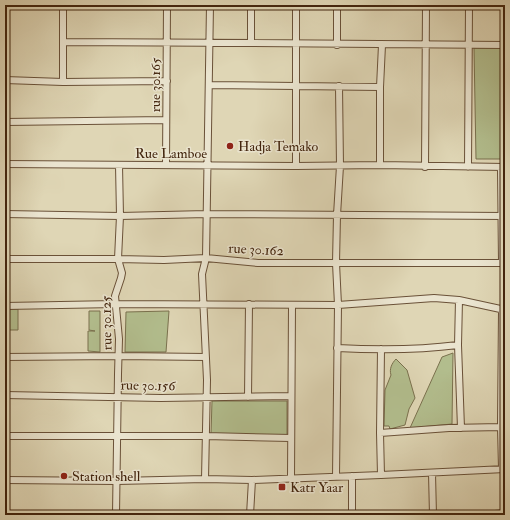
<svg xmlns="http://www.w3.org/2000/svg" width="510" height="520" font-family="'IM FELL Double Pica',serif">
	<style>
		.green { fill: #b2bd8d; stroke: #7a714e }
		.lines { fill: none; stroke-linecap: round; stroke-linejoin: round }
		.minor-casing { stroke: #6a5138; stroke-width: 8 }
		.minor { stroke: #eae4cf; stroke-width: 6 }
		.poi-dot { fill: #8f2418; stroke: #eae4cf; stroke-width: 1.5 }
		.labels { text-anchor: middle; stroke-width: 3; stroke-linejoin: round; paint-order: stroke }
		.street-label { font-size: 14px; fill: #43250e; stroke: #eae4cf }
		.poi-label { font-size: 14px; fill: #43250e; stroke: #eae4cf; text-anchor: start }
	</style>
	<rect width="100%" height="100%" fill="#dfd6b5"/>
	<filter id="stains"><feTurbulence type="fractalNoise" baseFrequency=".005" numOctaves="4"/><feColorMatrix values="0 0 0 0 .2 0 0 0 0 .09 0 0 0 0 .02 0 0 0 .5 -.17"/></filter>
	<radialGradient id="worn" r=".72"><stop offset=".6" stop-color="#630" stop-opacity="0"/><stop offset="1" stop-color="#630" stop-opacity=".3"/></radialGradient>
	<path class="green" d="M474,48H505V159H476Z
		M18,309V330H5V310Z
		M89,311H100V352L88,351V331H95L89,330Z
		M169,311L166,352H125L126,312Z
		M453,353L452,424L410,428L442,357Z
		M396,359L407,370L415,398L409,409L405,425L390,429L389,426H384L385,390L391,375C389,369 392,363 396,359Z
		M212,401H287V437L211,434Z"/>
	<g class="lines">
		<g class="minor-casing">
			<path id="minor" d="M296,5V166
				M63,42C210,42 358,44 505,45
				M251,43V5
				M337,45V5
				M5,80L63,82L167,81
				M63,82V5
				M209,85L380,87
				M5,122L166,120
				M5,164L296,166L380,165L505,167
				M166,165L167,5
				M380,165V87L382,45
				M425,167L426,5
				M468,167L469,5
				M501,167L502,263
				M5,214L120,216L207,214L505,216
				M5,259H118L164,260L206,258L258,263H505
				M459,300L458,345L461,428
				M5,306L116,304L338,305L434,298L459,300L505,310
				M502,310L501,427L502,469
				M337,348C377,350 419,350 458,345
				M5,357L119,356L206,357
				M5,395L161,398L291,396
				M248,397L249,304
				M380,433L449,428L501,427
				M5,436H206L291,438
				M432,473L433,515
				M381,475L380,433L381,349
				M336,476L338,305L336,263L337,215L340,166L339,86
				M291,478L292,305
				M205,479L207,380L202,274L206,258L210,5
				M5,480L117,481L205,479L252,480L381,475L505,469
				M116,515L118,374L119,339L115,296L121,278L122,273L118,259L120,216L119,165
				M250,515L252,480
				M352,515V476
				M485,515L505,513"/>
		</g>
		<use href="#minor" class="minor"/>
	</g>
	<g class="poi-dot">
		<circle cx="230" cy="146" r="4"/>
		<circle cx="64" cy="476" r="4"/>
		<rect x="278" y="483" width="8" height="8" rx="2"/>
	</g>
	<g class="labels">
		<g class="street-label">
			<text transform="translate(155 85) rotate(-90)" y="5">rue 30.165</text>
			<text x="171" y="158">Rue Lamboe</text>
			<text transform="translate(256 249) rotate(3)" y="5">rue 30.162</text>
			<text transform="translate(106 323) rotate(-91)" y="5">rue 30.125</text>
			<text transform="translate(148 385) rotate(1)" y="5">rue 30.156</text>
		</g>
		<g class="poi-label">
			<text x="238" y="151">Hadja Temako</text>
			<text x="72" y="481">Station shell</text>
			<text x="290" y="492">Katr Yaar</text>
		</g>
	</g>
	<rect width="510" height="520" fill="none" stroke="#dfd6b5" stroke-width="20"/>
	<rect x="6" y="6" width="498" height="508" fill="none" stroke="#43250e" stroke-width="2"/>
	<rect x="10" y="10" width="490" height="500" fill="none" stroke="#43250e"/>
	<rect width="100%" height="100%" filter="url(#stains)"/>
	<rect width="100%" height="100%" fill="url(#worn)"/>
</svg>
